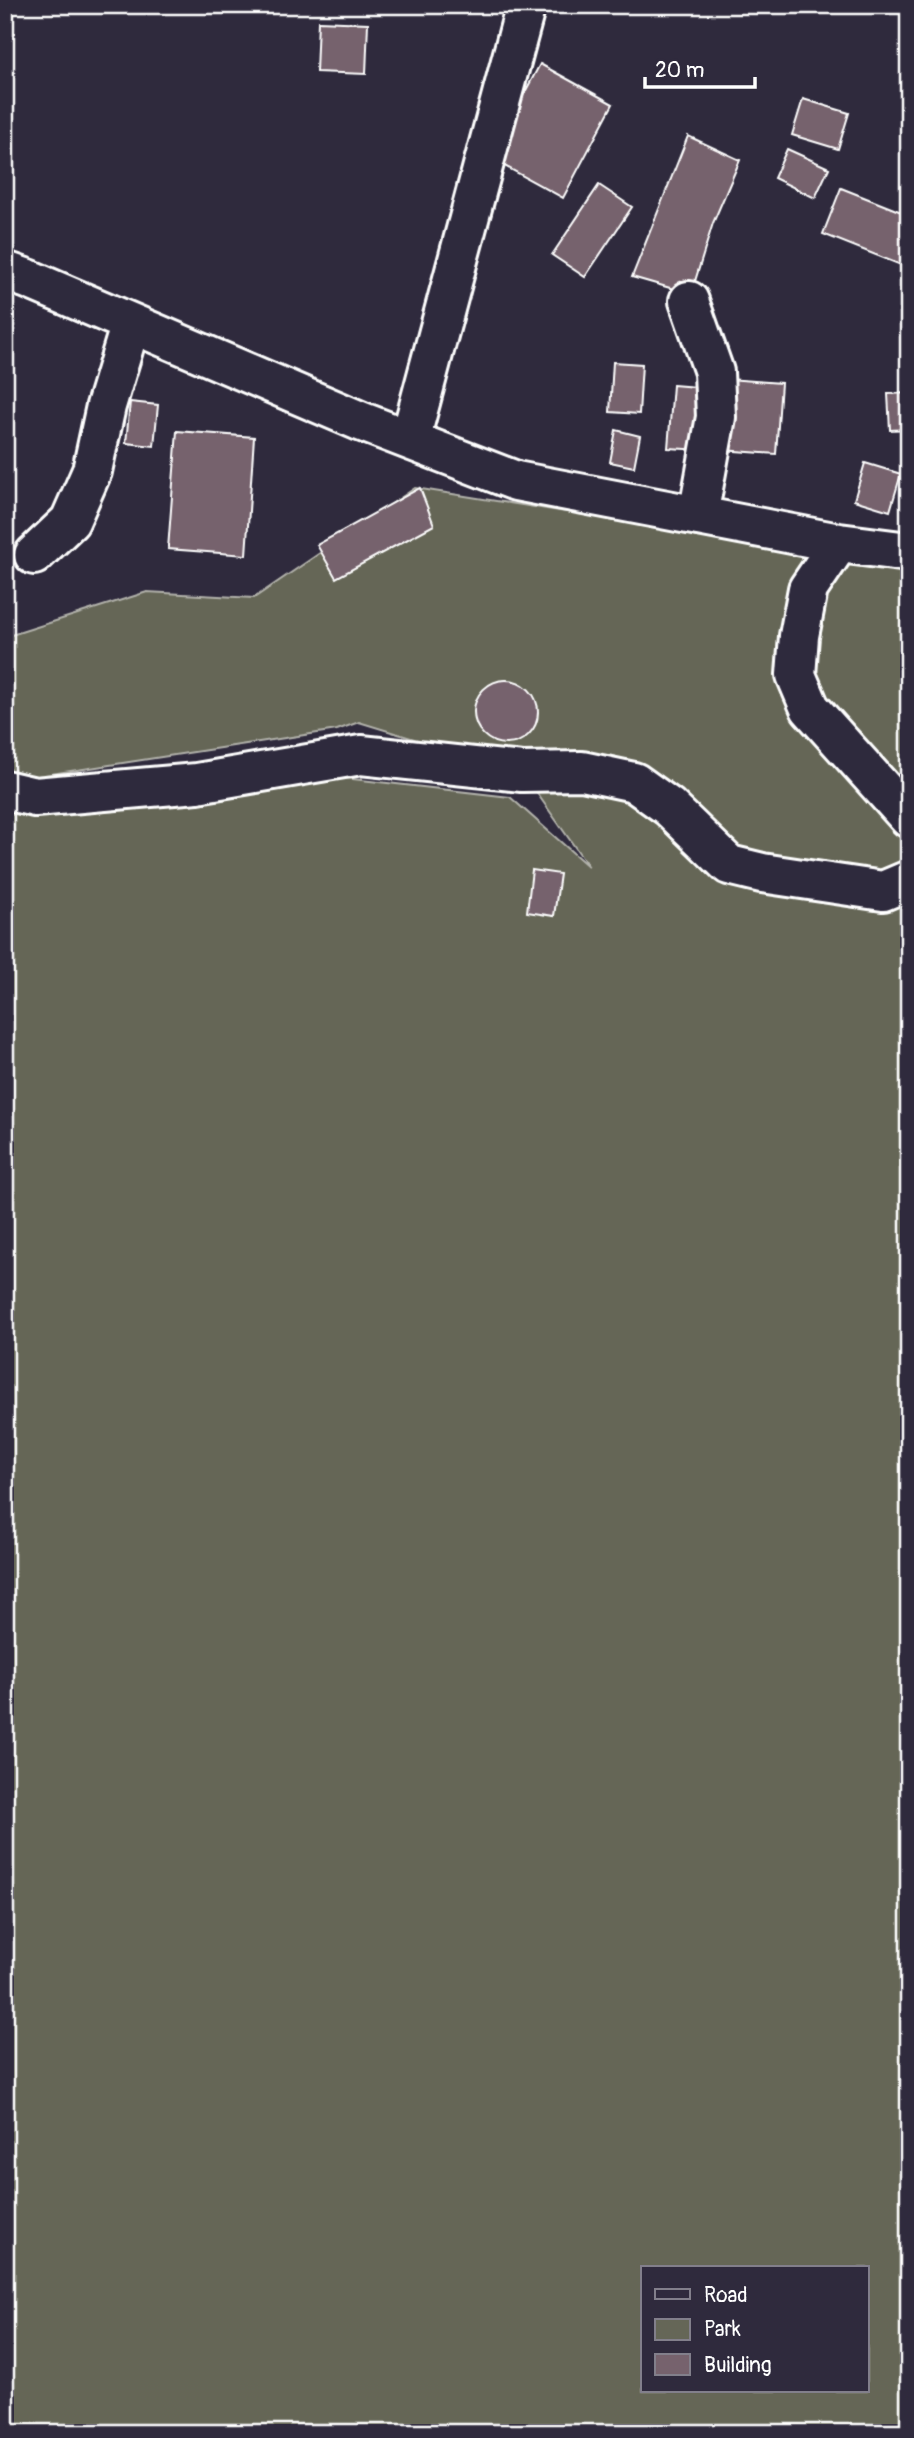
<svg xmlns="http://www.w3.org/2000/svg" width="914" height="2438" font-family="Pangolin,sans-serif">
	<style>
		.green { fill: #656657; stroke: #b2b2ab; stroke-width: 2; fill-rule: evenodd }
		.building { fill: #76626d; stroke: #fff; stroke-width: 2 }
		.lines { fill: none; stroke-linecap: round; stroke-linejoin: round }
		.minor-casing { stroke: #fff; stroke-width: 44 }
		.minor { stroke: #2f2a3d; stroke-width: 38 }
	</style>
	<rect width="100%" height="100%" fill="#2f2a3d"/>
	<filter id="ink" filterUnits="userSpaceOnUse"><feTurbulence type="fractalNoise" baseFrequency=".0143" numOctaves="2"/><feDisplacementMap in="SourceGraphic" scale="14" xChannelSelector="R" yChannelSelector="G"/><feConvolveMatrix kernelMatrix="1 2 1 2 8 2 1 2 1" color-interpolation-filters="sRGB"/></filter>
	<g filter="url(#ink)">
		<path class="green" d="M415,488L792,548L909,564V2433H5V814L335,777L510,797L589,867L522,772L359,722L337,730L25,778H5V637L147,592L254,598ZM643,2268H867V2391H643Z"/>
		<path class="building" d="M318,21L368,23L366,74L316,72Z
			M540,64L613,104L563,198L490,158Z
			M803,99L849,113L838,149L792,135Z
			M688,136L740,160L713,223L691,294L632,277Z
			M787,149L829,168L815,198L774,178Z
			M599,185L632,207L585,277L552,255Z
			M841,188L909,215V259L906,267L823,234Z
			M613,362L642,364L639,414L610,412Z
			M727,379L781,383L776,454L722,450Z
			M673,385L708,388L704,450L668,448Z
			M909,393V429L890,430L888,394Z
			M130,402L158,405L154,446L126,443Z
			M616,430L640,436L634,467L610,462Z
			M177,431L254,437L246,555L168,549Z
			M865,463L901,474L890,511L854,500Z
			M420,488L434,525L336,578L317,545Z
			M474 712a32 32 0 1 1 64 0a32 32 0 1 1-64 0Z
			M532,870L560,874L554,916L527,912Z"/>
		<g class="lines">
			<g class="minor-casing">
				<path id="minor" d="M5,271L28,279L360,421L516,481L839,543
					M689,301L714,372L716,417L698,516
					M410,440L526,5
					M909,552L839,543L808,589L799,636L796,675L810,708L909,818
					M34,555L70,521L92,471L106,406L131,323
					M5,790L35,797L197,783L361,755L522,772L582,771L634,782L669,807L729,865L762,873L883,891L909,880"/>
			</g>
			<use href="#minor" class="minor"/>
		</g>
	</g>
	<rect width="914" height="2438" fill="none" stroke="#2f2a3d" stroke-width="28"/>
	<rect x="14" y="14" width="886" height="2410" fill="none" stroke="#fff" stroke-width="2.5" filter="url(#ink)"/>
	<rect x="641" y="2266" width="228" height="126" fill="#2f2a3d" stroke="#827f8b" stroke-width="2"/>
	<rect x="655" y="2289" width="35" height="10" fill="#2f2a3d" stroke="#827f8b" stroke-width="2"/>
	<text x="704" y="2302" font-size="21" fill="#ffffff">Road</text>
	<rect x="655" y="2319" width="35" height="21" fill="#656657" stroke="#827f8b" stroke-width="2"/>
	<text x="704" y="2336" font-size="21" fill="#ffffff">Park</text>
	<rect x="655" y="2354" width="35" height="21" fill="#76626d" stroke="#827f8b" stroke-width="2"/>
	<text x="704" y="2372" font-size="21" fill="#ffffff">Building</text>
	<path d="M645 77v10h110v-10" fill="none" stroke="#ffffff" stroke-width="3.5"/>
	<text x="655" y="77" font-size="21" fill="#ffffff" stroke="#2f2a3d" stroke-width="5" paint-order="stroke">20 m</text>
</svg>
